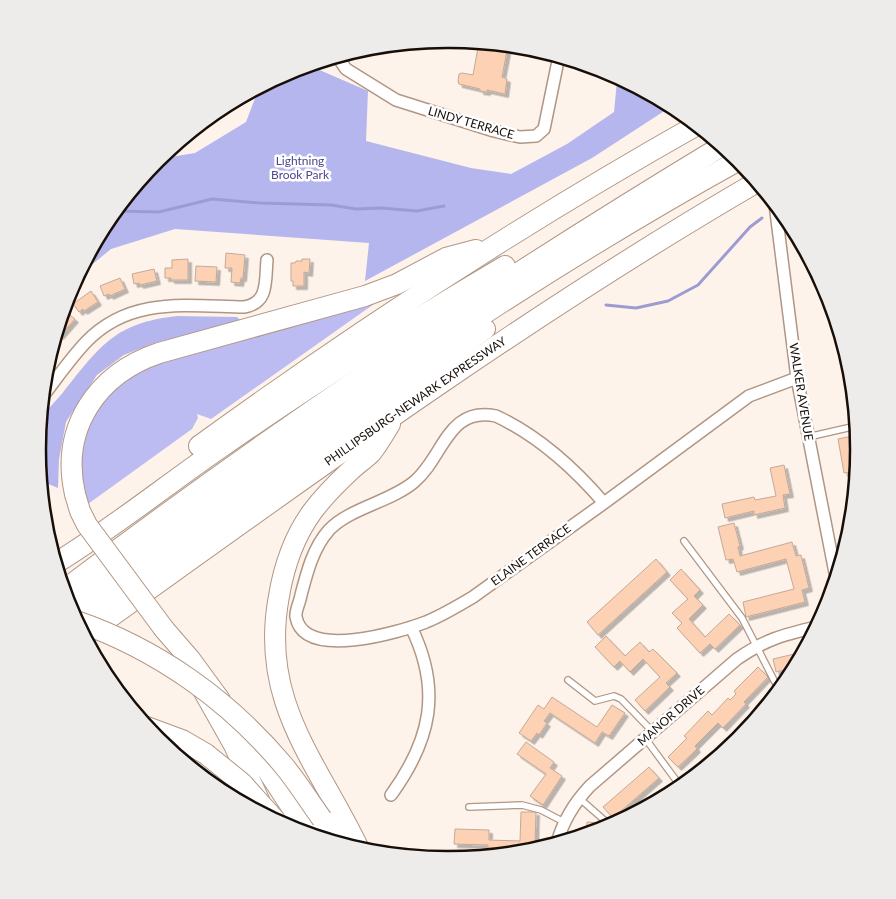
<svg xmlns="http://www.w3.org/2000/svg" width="896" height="899" font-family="Lato,sans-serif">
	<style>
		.green { fill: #bdbcf2 }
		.forest { fill: #b6b6ee }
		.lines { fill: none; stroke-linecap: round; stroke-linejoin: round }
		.stream { stroke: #9d9cd2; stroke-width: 3 }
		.building { fill: #fdd1b4; stroke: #c4a997; filter: url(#shadow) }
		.lane-casing { stroke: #b19684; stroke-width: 8 }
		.street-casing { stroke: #b19684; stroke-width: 14 }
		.highway-casing { stroke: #b19684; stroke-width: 22 }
		.lane { stroke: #fff; stroke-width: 5.5 }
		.street { stroke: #fff; stroke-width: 11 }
		.highway { stroke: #fff; stroke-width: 20 }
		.highway-bridge-casing { stroke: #b19684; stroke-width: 22; stroke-linecap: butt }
		.highway-bridge { stroke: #fff; stroke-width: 20 }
		.labels { text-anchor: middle; stroke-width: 5; stroke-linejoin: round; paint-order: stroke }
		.street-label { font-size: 12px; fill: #180e08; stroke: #fff }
		.park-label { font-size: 12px; fill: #4d478b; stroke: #fff }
		.rim { fill: none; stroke: #180e08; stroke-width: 2.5 }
	</style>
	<defs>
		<filter id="shadow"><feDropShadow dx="3.5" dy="3.5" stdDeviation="0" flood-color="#0004"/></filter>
	</defs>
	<rect width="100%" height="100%" fill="#fef3eb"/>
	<path class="green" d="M373,302L374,304L211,419L197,414L198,418L192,429L88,504L82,486L80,454L92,417L108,393L143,368Z"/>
	<path class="forest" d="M308,65L368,91L366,141L471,168L511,174L567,144L614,112L617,81L623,80L672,106L592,158L365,281L369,243L175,229L111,249L77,277L107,221L158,159L195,153L246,122L259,88L291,70Z
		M177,316L237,317L241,321L154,343L124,355L97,375L66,422L59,459L58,488L41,481C39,467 35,434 40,421C43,413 59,398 64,391C101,345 115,323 177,316Z"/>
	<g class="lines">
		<path class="stream" d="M115,211L159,212L212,199L260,203L331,205L356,209L381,208L417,211L444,206
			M606,305L636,308L668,301L698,285L750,227L762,218"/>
	</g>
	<path class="building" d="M479,42L526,47L525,49L508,46L502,77L507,79L505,94L487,90V92L480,91V89L459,84L458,81L459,74L462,73L473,75Z
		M226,253L245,255L243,278H241L240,283L231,282L232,268H225Z
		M188,259V280H171V278H165V268H172V260Z
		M302,259H310L309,273L304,272V286H293V281H291V263H295L296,261H302Z
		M196,266L217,267L216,282L195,281Z
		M154,269L157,281L140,285L139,283L134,284L132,274Z
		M120,278L125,289L110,296L109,294L104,296L100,286Z
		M91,291L98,302L84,311L83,309L79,312L73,304Z
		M66,312L75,319L60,336L56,333L62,316Z
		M853,436L857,460L855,485L852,486L849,472L844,473L838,439Z
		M784,465L790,494L783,495L785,508L754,515V511L725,518L722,504L754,497L755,500L776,496L770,468Z
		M734,523L740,546L738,547L740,556L792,542L796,556L801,555L809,588L802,590L805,602L746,617L743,602L794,589L786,559L737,572L733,559L726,560L718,527Z
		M656,559L667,572L598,635L587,622Z
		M681,569L700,590L694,596L703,605L689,619L705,637L729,614L740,625L715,649L710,644L700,653L677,628L682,623L672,613L688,599L670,580Z
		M606,636L625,656L640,642L649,652L653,649L677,673L666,683L670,687L645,711L635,700L660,677L643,659L630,672L620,661L614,667L595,647Z
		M803,652L795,667L776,672L773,659Z
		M758,667L768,677L744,702L746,704L723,728L718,723L695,746L697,749L678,767L668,757L687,738L684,736L708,711L712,715L728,698L730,700L736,694L734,691Z
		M552,697L597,727L612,705L625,713L609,736L602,732L595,743L550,713L544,721L547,723L539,735L537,733L531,741L519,733L538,705L544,709Z
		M526,742L554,762L550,768L562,776L543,805L530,796L546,774L517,754Z
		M649,767L659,778L613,818L603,807Z
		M521,812H536L535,846H522V853L488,855V845L454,844L455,829L489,830V840L520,841Z
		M587,822L601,823V830L586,834Z"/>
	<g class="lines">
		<g class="lane-casing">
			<path id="lane" d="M808,437L856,426
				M684,541L742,618L779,690
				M568,680L595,701L614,696L621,699L653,732
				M645,738L681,787
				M579,798L611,826
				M469,807L522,805L541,810L564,822"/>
		</g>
		<g class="street-casing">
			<path id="street" d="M337,56L346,69L396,100L494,131L520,137L536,136L544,129L559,56
				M775,204L797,378L836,578
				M43,396C57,378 70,359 86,342C130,296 187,306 244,307C269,303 265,281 267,260
				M604,503C573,467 539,436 496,416C447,406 444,457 414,482C390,502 350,508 329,530C313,548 307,572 301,595C300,602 295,611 296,617C304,661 400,632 426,622C443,615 458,606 473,597L604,503L749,396L797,378
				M391,795C431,740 442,690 411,627
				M557,843C563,821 574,803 590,786L737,659C766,639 783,635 816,627"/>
		</g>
		<g class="highway-casing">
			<g id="highway">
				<path d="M199,446C359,330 525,222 697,125"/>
				<path d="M75,494C60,428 97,374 159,353L365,296L397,284L446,258L476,250"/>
				<path d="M56,563C113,528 165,486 220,448C313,383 408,323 505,266"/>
				<path d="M64,590C275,430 495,283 722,146"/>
				<path d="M69,607C284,446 504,290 739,160"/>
				<path d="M81,621L304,456L485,329"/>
				<path d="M164,629L190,659L220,700"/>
				<path id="s1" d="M84,636C304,478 523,318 757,182"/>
				<path d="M203,690L234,745L259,800"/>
				<path d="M237,724L309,834"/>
				<path d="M147,727L182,740L206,754"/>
				<path d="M322,819L335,842"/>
				<path d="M359,849C317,761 259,702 279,596C284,566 294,537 312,512C323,497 337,483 351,470C357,464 365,459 371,453C378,444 384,434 390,424"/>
			</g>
		</g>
		<use href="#lane" class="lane"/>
		<use href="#street" class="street"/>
		<use href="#highway" class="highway"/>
		<g class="highway-bridge-casing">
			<path id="highway-bridge" d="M75,494L80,511L87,525L164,629
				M76,621C157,649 229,700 284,766C298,783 309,801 322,819
				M206,754L242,783L276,821"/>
		</g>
		<use href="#highway-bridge" class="highway-bridge"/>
	</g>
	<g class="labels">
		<g class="street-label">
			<text transform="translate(471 123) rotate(16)" y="4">LINDY TERRACE</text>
			<text transform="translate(801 392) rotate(81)" y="4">WALKER AVENUE</text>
			<text dy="4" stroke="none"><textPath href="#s1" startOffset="406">PHILLIPSBURG-NEWARK EXPRESSWAY</textPath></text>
			<text transform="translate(531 555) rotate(-36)" y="4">ELAINE TERRACE</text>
			<text transform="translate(671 716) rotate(-41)" y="4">MANOR DRIVE</text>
		</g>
		<g class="park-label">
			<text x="300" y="165">Lightning<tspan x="300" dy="14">Brook Park</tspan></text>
		</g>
	</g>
	<path d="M0 0H896V899H0ZM447 48H449A401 401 0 0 1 850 449V450A401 401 0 0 1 449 851H447A401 401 0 0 1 46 450V449A401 401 0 0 1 447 48Z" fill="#edeceb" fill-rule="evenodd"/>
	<path class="rim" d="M447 48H449A401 401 0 0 1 850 449V450A401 401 0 0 1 449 851H447A401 401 0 0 1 46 450V449A401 401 0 0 1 447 48Z"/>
</svg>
